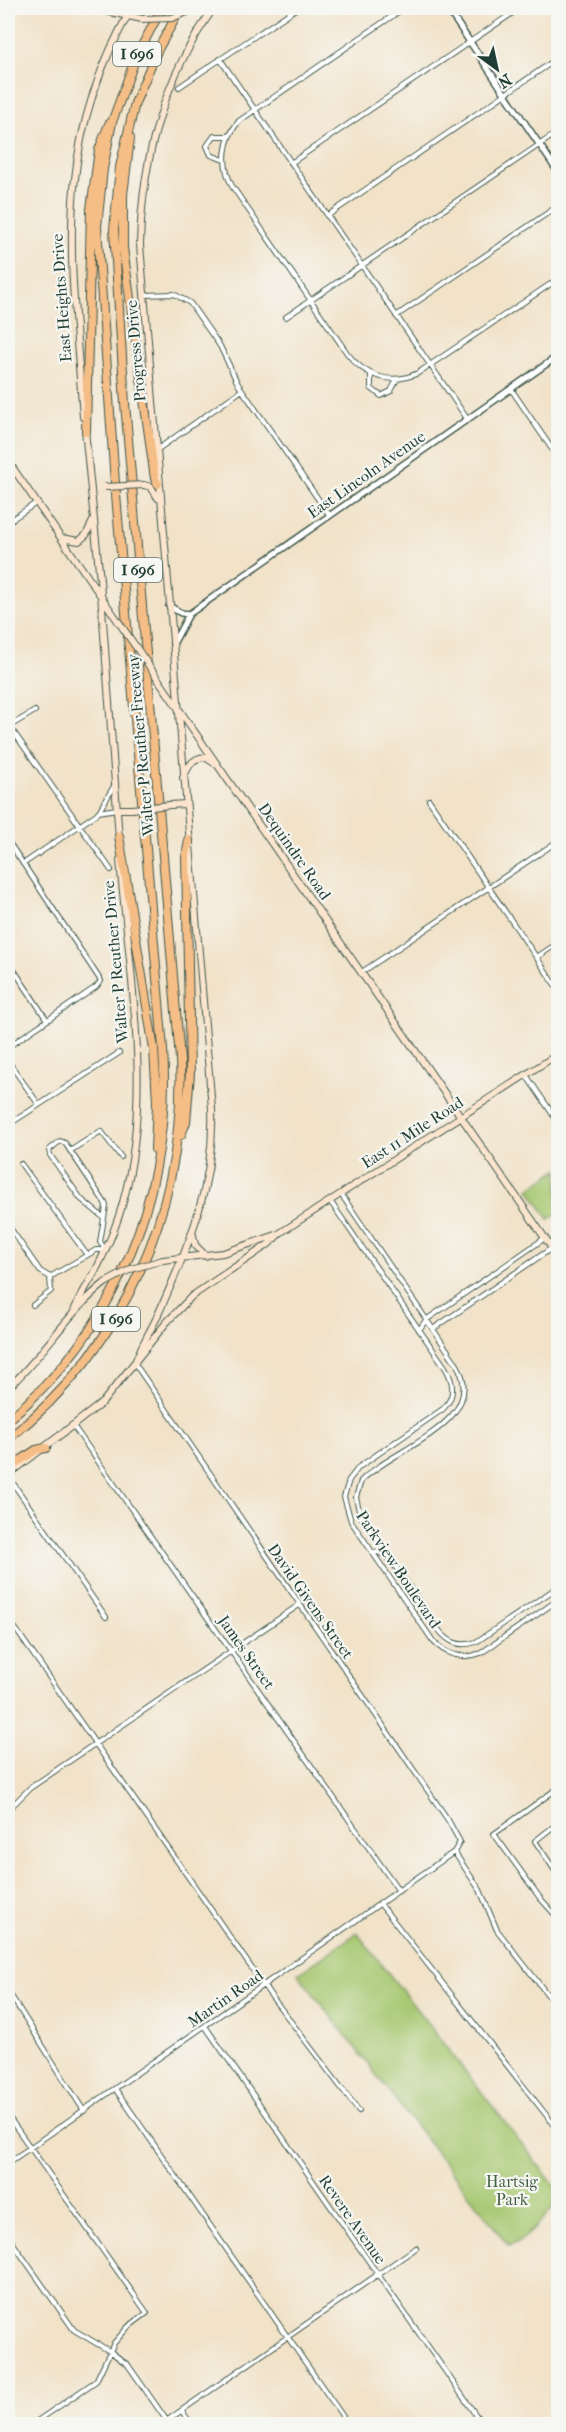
<svg xmlns="http://www.w3.org/2000/svg" width="566" height="2432" font-family="'IM FELL French Canon',serif">
	<style>
		.green { fill: #a7c871; stroke: #638252; stroke-width: 1.5 }
		.lines { fill: none; stroke-linecap: round; stroke-linejoin: round }
		.minor-casing { stroke: #3e564a; stroke-width: 6 }
		.tertiary-casing { stroke: #3e564a; stroke-width: 8 }
		.secondary-casing { stroke: #3e564a; stroke-width: 8 }
		.motorway-casing { stroke: #3e564a; stroke-width: 10 }
		.minor { stroke: #fff; stroke-width: 4 }
		.tertiary { stroke: #fff; stroke-width: 5 }
		.secondary { stroke: #fbe5cf; stroke-width: 6 }
		.motorway { stroke: #f6be87; stroke-width: 8 }
		.secondary-bridge-casing { stroke: #3e564a; stroke-width: 8; stroke-linecap: butt }
		.secondary-bridge { stroke: #fbe5cf; stroke-width: 6 }
		.labels { text-anchor: middle; stroke-width: 4.5; stroke-linejoin: round; paint-order: stroke }
		.shield { fill: #f6f6f2; stroke: #60746d; stroke-width: 1.5 }
		.shield-label { font-size: 15px; font-weight: bold; fill: #1f3d34 }
		.street-label { font-size: 16px; fill: #1f3d34; stroke: #f6f6f2 }
		.park-label { font-size: 16px; fill: #416043; stroke: #f6f6f2 }
	</style>
	<rect width="100%" height="100%" fill="#f6f6f2"/>
	<filter id="ink" filterUnits="userSpaceOnUse"><feTurbulence type="fractalNoise" baseFrequency=".0167" numOctaves="2"/><feDisplacementMap in="SourceGraphic" scale="12" xChannelSelector="R" yChannelSelector="G"/><feConvolveMatrix kernelMatrix="1 2 1 2 8 2 1 2 1" color-interpolation-filters="sRGB"/></filter>
	<filter id="wash" filterUnits="userSpaceOnUse"><feTurbulence type="fractalNoise" baseFrequency=".008" numOctaves="4" result="noise"/><feDisplacementMap in="SourceGraphic" scale="24" xChannelSelector="R" yChannelSelector="G"/><feGaussianBlur stdDeviation="1.35" result="paint"/><feColorMatrix in="noise" values="0 0 0 0 0 0 0 0 0 0 0 0 0 0 0 0 0 1.4 0 .05"/><feComposite in="paint" operator="in"/></filter>
	<g filter="url(#wash)">
		<rect width="100%" height="100%" fill="#f1e2c8"/>
		<path class="green" d="M558,1169V1213L549,1219L529,1189Z
			M357,1933L558,2190V2202L534,2229L520,2241L509,2246L298,1974Z"/>
	</g>
	<g filter="url(#ink)">
		<g class="lines">
			<g class="minor-casing">
				<path id="minor" d="M404,8L239,121C223,140 221,164 232,186L347,353C364,376 391,386 418,373L558,279
					M220,59L468,420
					M179,87L297,8
					M224,160L211,155L207,146L214,136H229
					M291,163L520,8
					M327,216L558,58
					M144,295L174,294L190,303L220,346L238,384L330,516
					M396,316L558,206
					M286,317L558,132
					M371,375V388L381,396L391,391L397,379
					M511,389L558,458
					M158,449L242,390
					M8,522L36,503
					M556,712L558,715
					M8,727L35,711
					M10,727L111,870
					M429,800L558,989
					M98,812L117,809
					M8,841L101,981L96,987L8,1047
					M23,864L98,813L114,786
					M537,957L558,943
					M8,961L47,1020
					M362,972L558,841
					M8,1061L39,1105
					M526,1075L558,1122
					M8,1125L119,1053
					M70,1151L101,1131L121,1157
					M21,1164L87,1255
					M341,1194L456,1363C492,1422 392,1448 361,1481L356,1497L360,1515L438,1629C448,1642 459,1648 476,1642L558,1587
					M330,1201L445,1367C454,1382 456,1396 443,1409L359,1467L349,1480L344,1497L351,1521L433,1641C446,1655 463,1660 481,1653L558,1600
					M104,1218L81,1199L50,1155L49,1150L60,1141L65,1143L105,1203L106,1206L100,1242L105,1249
					M8,1225L40,1271L50,1277L96,1250H105
					M33,1305L51,1291L50,1277
					M433,1329L552,1248
					M419,1330L426,1320L545,1238
					M74,1427L399,1891
					M8,1476L106,1617
					M373,1553L379,1552L389,1559
					M8,1618L269,1993L359,2111
					M558,1788L494,1834L540,1898L558,1918
					M8,1810L30,1788L299,1605
					M558,1823L535,1841L558,1875
					M454,1852L480,1890L497,1930L558,2008
					M381,1905L558,2130
					M8,1991L84,2111
					M205,2026L482,2424
					M116,2090L348,2424
					M8,2116L147,2313L128,2327L114,2343L96,2381L33,2424
					M8,2163L454,1852L460,1842L448,1820L135,1364
					M8,2236L74,2330L111,2352L128,2365L167,2421
					M182,2411L191,2424
					M162,2424L416,2248"/>
			</g>
			<g class="tertiary-casing">
				<path id="tertiary" d="M447,8L558,172
					M169,606L181,613L189,614
					M173,644L189,614L558,356"/>
			</g>
			<g class="secondary-casing">
				<path id="secondary" d="M92,8L142,19
					M83,417C72,265 50,147 132,8
					M85,430L100,580L119,838
					M8,461L118,621
					M144,485L151,487L158,498
					M61,538L79,541L86,535L94,519
					M158,679L558,1257
					M183,778C188,767 192,758 205,757L214,763
					M170,805L185,804
					M117,809H132
					M193,1235L195,1245L206,1256
					M163,1260L223,1253L279,1234
					M73,1314C78,1298 88,1285 96,1270C107,1248 117,1225 123,1202C153,1096 129,969 120,860
					M135,1363C140,1347 150,1332 157,1317C188,1247 215,1187 212,1109L140,245C142,159 163,78 214,8
					M8,1388C43,1356 67,1313 105,1283
					M8,1475L102,1403L166,1323L192,1296L269,1244L280,1233L558,1054"/>
			</g>
			<g class="motorway-casing">
				<path id="motorway" d="M130,138L123,195V248L155,479L158,484
					M86,432L91,209L99,150L109,124
					M119,836L154,1049L157,1102L155,1149
					M181,1135L186,1122L190,1073L186,857L189,840
					M8,1420C119,1328 172,1191 163,1049L115,483L97,227L103,169L112,122L136,57L162,8
					M8,1439C125,1347 186,1208 180,1059L125,403L114,230L120,167L135,103L157,51L181,8
					M8,1469L36,1450L46,1448"/>
			</g>
			<use href="#minor" class="minor"/>
			<use href="#tertiary" class="tertiary"/>
			<use href="#secondary" class="secondary"/>
			<use href="#motorway" class="motorway"/>
			<g class="secondary-bridge-casing">
				<path id="secondary-bridge" d="M142,19L172,18L195,9
					M105,487L144,485
					M118,621L158,679
					M132,809L170,805
					M105,1283L131,1269L163,1260"/>
			</g>
			<use href="#secondary-bridge" class="secondary-bridge"/>
		</g>
	</g>
	<g class="labels">
		<g class="shield">
			<rect x="113" y="42" width="48" height="24" rx="4.5"/>
			<rect x="114" y="558" width="48" height="24" rx="4.5"/>
			<rect x="92" y="1307" width="48" height="24" rx="4.5"/>
		</g>
		<g class="shield-label">
			<text x="137" y="59">I 696</text>
			<text x="138" y="575">I 696</text>
			<text x="116" y="1324">I 696</text>
		</g>
		<g class="street-label">
			<text transform="translate(61 298) rotate(-94)" y="6">East Heights Drive</text>
			<text transform="translate(135 351) rotate(-95)" y="6">Progress Drive</text>
			<text transform="translate(366 474) rotate(-35)" y="6">East Lincoln Avenue</text>
			<text transform="translate(140 745) rotate(-95)" y="6">Walter P Reuther Freeway</text>
			<text transform="translate(295 851) rotate(55)" y="6">Dequindre Road</text>
			<text transform="translate(115 962) rotate(-95)" y="6">Walter P Reuther Drive</text>
			<text transform="translate(412 1132) rotate(-33)" y="6">East 11 Mile Road</text>
			<text transform="translate(399 1569) rotate(56)" y="6">Parkview Boulevard</text>
			<text transform="translate(311 1601) rotate(55)" y="6">David Givens Street</text>
			<text transform="translate(247 1652) rotate(55)" y="6">James Street</text>
			<text transform="translate(225 1998) rotate(-35)" y="6">Martin Road</text>
			<text transform="translate(353 2219) rotate(55)" y="6">Revere Avenue</text>
		</g>
		<g class="park-label">
			<text x="512" y="2187">Hartsig<tspan x="512" dy="18">Park</tspan></text>
		</g>
	</g>
	<rect width="566" height="2432" fill="none" stroke="#f6f6f2" stroke-width="30"/>
	<g transform="translate(497 69) rotate(147)" stroke="#f6f6f2" stroke-width="4.5" paint-order="stroke">
	<path d="M0-4.5L10 22L0 15L-10 22Z" fill="#1f3d34"/>
	<text y="-9" font-size="16" font-weight="bold" text-anchor="middle" fill="#1f3d34">N</text>
	</g>
</svg>
